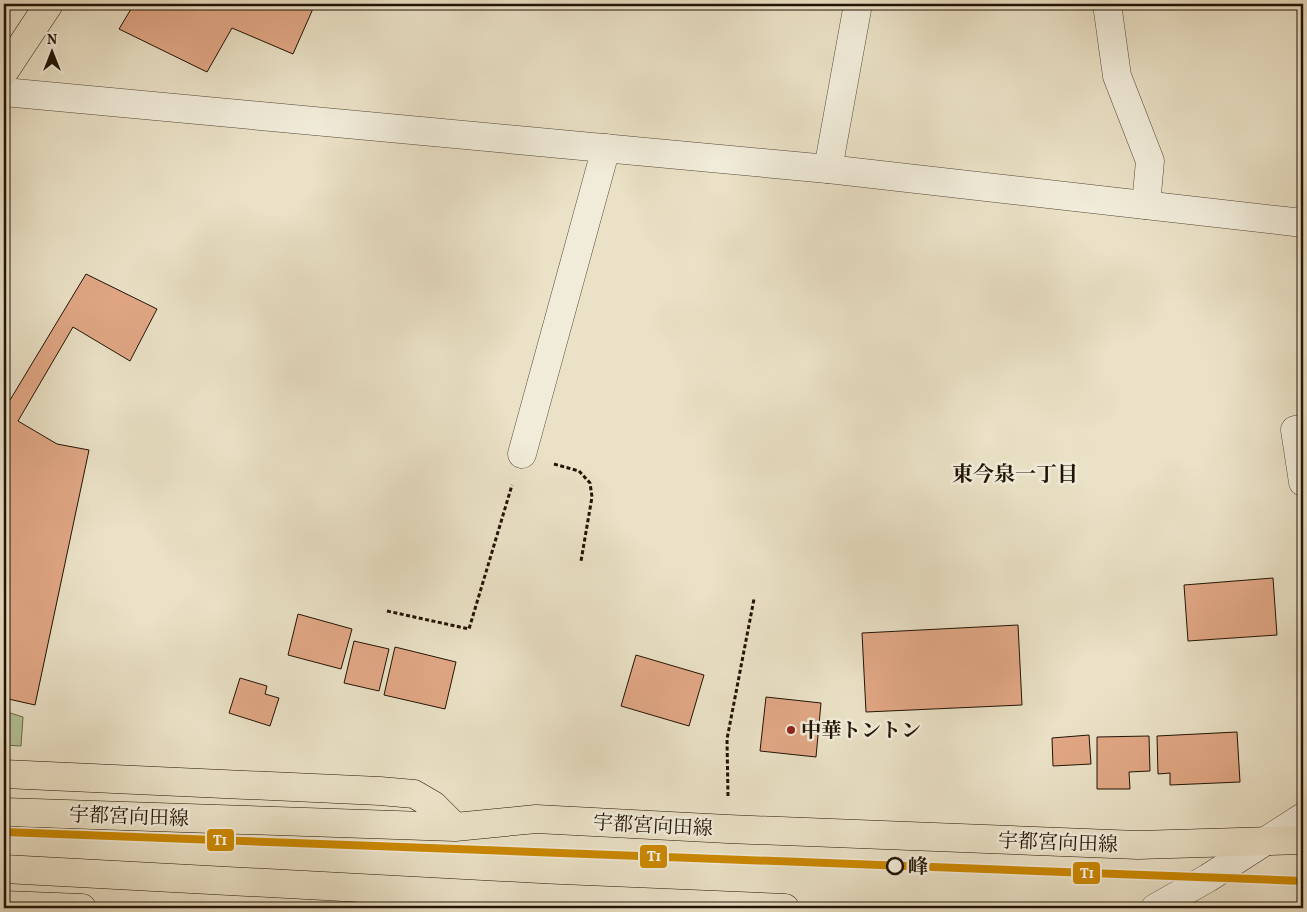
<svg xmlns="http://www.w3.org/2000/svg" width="1307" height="912" font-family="Vollkorn,'Noto Serif JP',serif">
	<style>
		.green { fill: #b4c397; stroke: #6a6b4e }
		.building { fill: #e1a785; stroke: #211305 }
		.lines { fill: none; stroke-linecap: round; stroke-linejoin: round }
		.minor-casing { stroke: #534635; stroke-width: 29 }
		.tertiary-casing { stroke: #534635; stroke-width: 29 }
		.primary-casing { stroke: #211305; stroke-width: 29 }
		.trunk-casing { stroke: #211305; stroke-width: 29 }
		.path { stroke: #211305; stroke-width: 3; stroke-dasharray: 4 2.5; stroke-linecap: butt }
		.minor { stroke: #f1ecda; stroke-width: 28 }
		.tertiary { stroke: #f1ecda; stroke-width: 28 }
		.primary { stroke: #eae1c6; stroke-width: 28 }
		.trunk { stroke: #eae1c6; stroke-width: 28 }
		.tram-1-casing { stroke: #f1ecda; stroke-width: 11 }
		.tram-1 { stroke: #cc8901; stroke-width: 8 }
		.poi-dot { fill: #8f2418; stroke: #f1ecda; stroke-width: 2 }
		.stop-dot { fill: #f1ecda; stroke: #211305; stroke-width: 2.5 }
		.labels { text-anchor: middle; stroke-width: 5; stroke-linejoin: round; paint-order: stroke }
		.poi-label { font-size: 20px; font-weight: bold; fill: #211305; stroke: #f1ecda; text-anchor: start }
		.street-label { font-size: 20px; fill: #211305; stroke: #f1ecda }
		.stop-label { font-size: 20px; font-weight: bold; fill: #211305; stroke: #f1ecda; text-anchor: start }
		.neighbourhood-label { font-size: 21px; font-weight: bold; fill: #211305; stroke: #f1ecda }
		.line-badge { stroke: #f1ecda; stroke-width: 2 }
		.badge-label { font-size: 14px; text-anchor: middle; font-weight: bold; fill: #fff }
	</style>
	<rect width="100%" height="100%" fill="#eae1c6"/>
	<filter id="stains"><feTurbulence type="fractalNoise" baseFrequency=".004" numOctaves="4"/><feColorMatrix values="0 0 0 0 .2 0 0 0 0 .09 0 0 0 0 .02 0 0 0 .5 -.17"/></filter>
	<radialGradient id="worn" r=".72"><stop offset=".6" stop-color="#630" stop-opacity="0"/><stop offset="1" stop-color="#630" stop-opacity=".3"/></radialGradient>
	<path class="green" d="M4,711L23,717L21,746L4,745Z"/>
	<path class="building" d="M134,4H315L293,54L232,28L207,72L119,29Z
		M86,274L157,309L130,361L73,327L18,421L57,444L89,450L35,705L4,698V410Z
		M1273,578L1277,635L1188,641L1184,585Z
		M298,614L352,629L341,669L288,655Z
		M1018,625L1022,705L866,712L862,633Z
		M354,641L389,649L379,691L344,683Z
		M395,647L456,662L445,709L384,695Z
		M636,655L704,675L689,726L621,706Z
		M240,678L267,686L265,694L279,698L270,726L229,713Z
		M766,697L821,703L816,757L760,751Z
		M1237,732L1240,782L1170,785V773L1158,774L1157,736Z
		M1089,735L1091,764L1053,766L1052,738Z
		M1149,736L1150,771L1129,772L1130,789H1097V737Z"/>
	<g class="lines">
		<g class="minor-casing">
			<path id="minor" d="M1107,4L1117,76L1150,161L1146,205
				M828,169L858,4
				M522,454L606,148
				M1303,482L1295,430L1303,429"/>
		</g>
		<g class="tertiary-casing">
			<path id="tertiary" d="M4,92L828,169L1303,223
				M1155,908L1208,878L1303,817"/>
		</g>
		<g class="primary-casing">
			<path id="primary" d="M4,774L380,791L414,794L433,805L455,827
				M4,812L455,827L536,819L728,829L1138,845L1303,840
				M4,869L548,898L785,908
				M4,905L82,908"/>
		</g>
		<g class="trunk-casing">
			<path id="trunk" d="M4,72L49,4"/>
		</g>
		<path class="path" d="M554,464L579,471L590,483L592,497L581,561
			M387,611L469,629L512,485
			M728,796L727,739L754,599"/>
		<use href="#minor" class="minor"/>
		<use href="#tertiary" class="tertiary"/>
		<use href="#primary" class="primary"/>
		<use href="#trunk" class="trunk"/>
		<g class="tram-1-casing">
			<path id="tram-1" d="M4,832L1303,881"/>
		</g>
		<use href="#tram-1" class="tram-1"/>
	</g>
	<circle class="poi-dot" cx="791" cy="730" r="5"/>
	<circle class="stop-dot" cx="895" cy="866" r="8"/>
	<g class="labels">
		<g class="poi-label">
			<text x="801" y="737">中華トントン</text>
		</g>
		<g class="street-label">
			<text transform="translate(129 816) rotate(2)" y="7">宇都宮向田線</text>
			<text transform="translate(653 825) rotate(3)" y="7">宇都宮向田線</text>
			<text transform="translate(1058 842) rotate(2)" y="7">宇都宮向田線</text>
		</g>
		<g class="stop-label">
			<text x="908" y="873">峰</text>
		</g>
		<g class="neighbourhood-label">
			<text x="1015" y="481">東今泉一丁目</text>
		</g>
	</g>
	<g class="line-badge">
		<rect x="206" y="828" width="29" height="24" rx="5" fill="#cc8901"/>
		<rect x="639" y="844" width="29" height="25" rx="5" fill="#cc8901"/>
		<rect x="1072" y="861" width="29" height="24" rx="5" fill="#cc8901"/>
	</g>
	<g class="badge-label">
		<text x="220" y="845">T1</text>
		<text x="654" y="861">T1</text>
		<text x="1087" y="878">T1</text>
	</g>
	<rect width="1307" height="912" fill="none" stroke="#eae1c6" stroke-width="20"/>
	<rect x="5" y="5" width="1297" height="902" fill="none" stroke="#211305" stroke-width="2.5"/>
	<rect x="10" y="10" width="1287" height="892" fill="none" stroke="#211305"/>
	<g transform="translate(52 52)" stroke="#f1ecda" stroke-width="4" paint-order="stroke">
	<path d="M0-4L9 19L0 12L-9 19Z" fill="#211305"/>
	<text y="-8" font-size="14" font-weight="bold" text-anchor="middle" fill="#211305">N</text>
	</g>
	<rect width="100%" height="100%" filter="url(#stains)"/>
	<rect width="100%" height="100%" fill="url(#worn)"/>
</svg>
